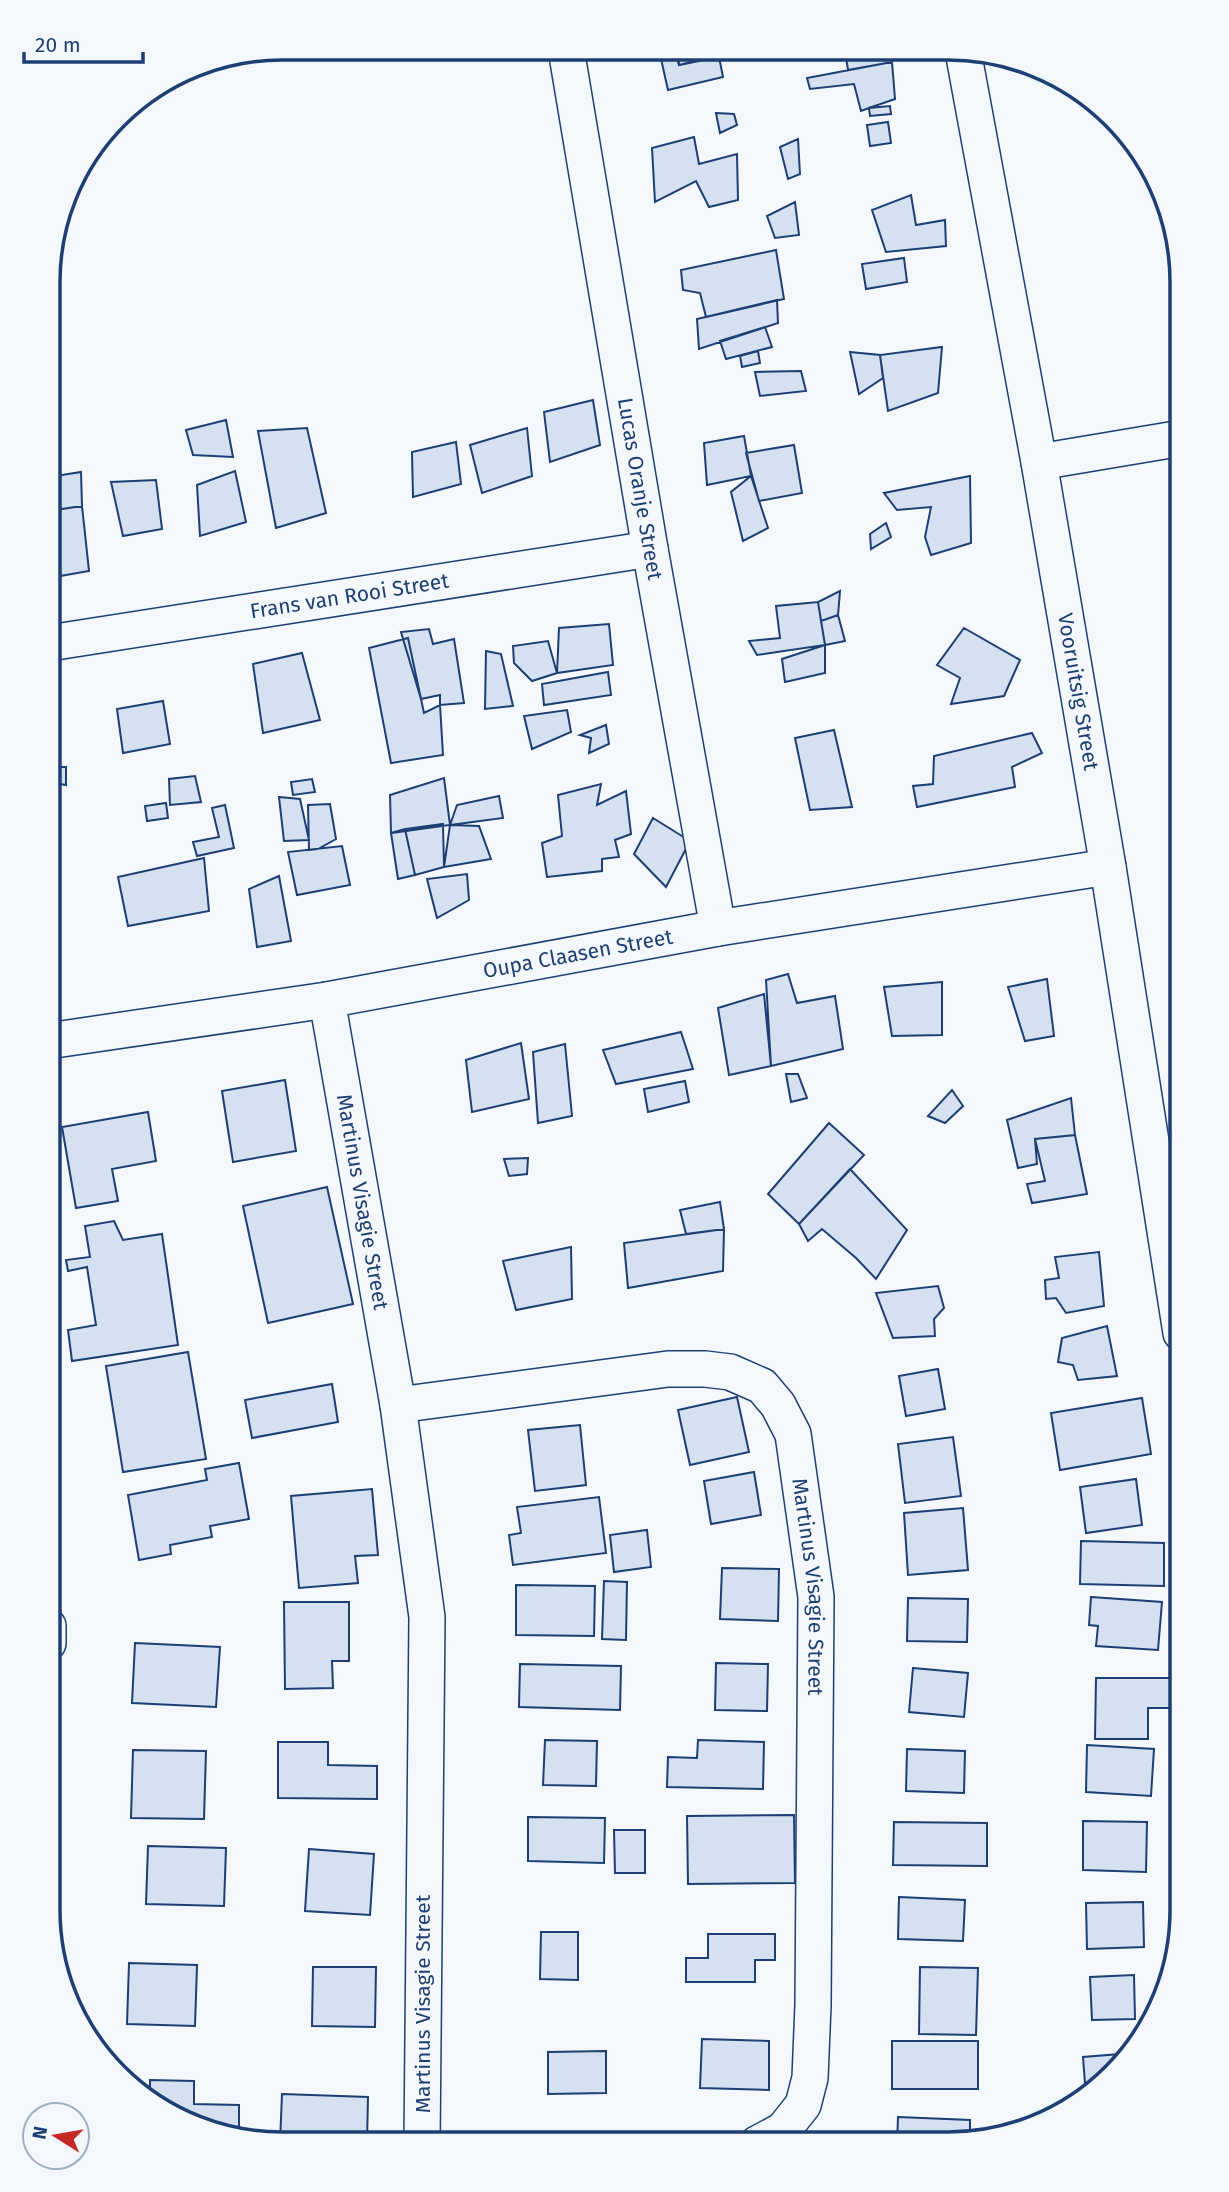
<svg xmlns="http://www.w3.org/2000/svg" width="1229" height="2192" font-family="'Fira Sans',sans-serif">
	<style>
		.building { fill: #d5e0f0; stroke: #1d3f73; stroke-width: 2 }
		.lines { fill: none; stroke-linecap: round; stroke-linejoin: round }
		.minor-casing { stroke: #1d3f73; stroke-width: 38 }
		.minor { stroke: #f4f7fb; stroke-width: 35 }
		.labels { text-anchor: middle; stroke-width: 5; stroke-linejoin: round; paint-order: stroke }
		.street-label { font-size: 21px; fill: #1d3f73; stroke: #f4f7fb }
		.rim { fill: none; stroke: #1d3f73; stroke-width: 3.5 }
	</style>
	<rect width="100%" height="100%" fill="#f4f7fb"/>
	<path class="building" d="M659,50H674L679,65L719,57L723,77L668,90Z
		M678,50H726L727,53L679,65Z
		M845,51H890L892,62L848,70Z
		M892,62L895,99L869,108L861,111L854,84L810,89L807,78Z
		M890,106L891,114L870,116L869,108Z
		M716,113L734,114L737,125L720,133Z
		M888,122L891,143L870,146L867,125Z
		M694,137L699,164L737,154L738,200L709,207L696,181L655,202L652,148Z
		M798,139L800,174L788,179L780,147Z
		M911,195L916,225L945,220L946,246L886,252L872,210Z
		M795,202L799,235L775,238L767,216Z
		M776,250L784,299L706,317L700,293L683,290L681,270Z
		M904,258L907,282L866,289L862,264Z
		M777,300L778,323L699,349L697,319Z
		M765,327L772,347L726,359L720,341Z
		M942,347L938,393L888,411L880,355Z
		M758,351L760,363L742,367L740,356Z
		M850,352L880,355L883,378L859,394Z
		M801,371L806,391L760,396L755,372Z
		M593,400L600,445L550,462L544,412Z
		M226,420L233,457L193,455L186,430Z
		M307,428L326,513L276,528L258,431Z
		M527,428L532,476L482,493L470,445Z
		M744,436L751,476L707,485L704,443Z
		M456,442L461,484L413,497L412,452Z
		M794,445L802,493L759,501L746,453Z
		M235,471L246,522L200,536L197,485Z
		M81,472L82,506L49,511V477Z
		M751,476L768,528L743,541L731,492Z
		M970,476L971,543L931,555L925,537L931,507L897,510L884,493Z
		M156,480L162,529L123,536L111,482Z
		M82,506L89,571L49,578V511Z
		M886,523L891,537L871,549L870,534Z
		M840,591L838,615L821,621L818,602Z
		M818,602L825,645L757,655L749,641L780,638L776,606Z
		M838,615L845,641L825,645L821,621Z
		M609,624L613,665L557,673L559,628Z
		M964,628L1020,660L1004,696L951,704L960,678L937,665Z
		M429,629L433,644L454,639L464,703L440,705V695L421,699L401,632Z
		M408,638L424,713L440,705L443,755L391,763L369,648Z
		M548,641L557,673L532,681L514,663L513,646Z
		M825,645V673L785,682L782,659Z
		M486,651L501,654L513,706L485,709Z
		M302,653L320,720L263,733L253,664Z
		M608,672L611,695L544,705L542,684Z
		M163,701L170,744L123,753L117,709Z
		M567,710L571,732L532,749L524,716Z
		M606,725L609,744L589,753L591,738L580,735Z
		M834,730L852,807L810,810L795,738Z
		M1032,733L1042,753L1012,767L1015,787L917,807L913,786L933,784L934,756Z
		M49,767H66V785L49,782Z
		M195,776L201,802L170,805L169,779Z
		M444,778L450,825L391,833L390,795Z
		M312,779L315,792L293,795L291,782Z
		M601,784L597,805L626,791L631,834L615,840L619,857L602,859V871L547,877L542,843L562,836L558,795Z
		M499,796L503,818L450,825L457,805Z
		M279,797L300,799L309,840L284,841Z
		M166,803L168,818L147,821L145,806Z
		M330,804L336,839L318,849L309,850L308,805Z
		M225,805L234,848L197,856L193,842L219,837L212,808Z
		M653,818L690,841L666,887L634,854Z
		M443,824L444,867L415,875L405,829Z
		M450,825L479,826L491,859L444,867Z
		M405,829L415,875L398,879L391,833Z
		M342,846L350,885L297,895L288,852Z
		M204,858L209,911L128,926L118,877Z
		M467,874L469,900L437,918L427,879Z
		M279,876L291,941L257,947L249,889Z
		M788,974L797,1003L835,996L843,1049L771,1066L766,980Z
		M1047,979L1054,1036L1025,1041L1008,987Z
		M942,982V1035L892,1036L884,987Z
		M764,994L771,1066L729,1075L718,1008Z
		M681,1032L693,1069L616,1084L603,1050Z
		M521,1043L529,1099L472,1112L466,1060Z
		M565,1044L572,1116L538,1123L533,1052Z
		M786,1074H798L807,1098L791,1102Z
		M285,1080L296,1151L233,1162L222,1091Z
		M685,1081L689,1102L648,1112L644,1089Z
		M952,1090L963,1106L945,1123L928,1116Z
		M1071,1098L1075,1135L1035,1139L1037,1164L1018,1168L1007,1120Z
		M148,1112L156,1161L112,1169L118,1201L76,1208L62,1127Z
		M829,1123L864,1155L799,1224L768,1194Z
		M1075,1135L1087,1194L1032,1203L1027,1184L1045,1181L1035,1139Z
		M528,1158L527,1174L509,1176L504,1159Z
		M850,1169L907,1230L876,1279L856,1258L822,1229L808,1241L799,1224Z
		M327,1187L353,1304L268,1323L243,1206Z
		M720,1202L724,1229L686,1234L680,1210Z
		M114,1221L123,1240L162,1234L178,1345L72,1361L68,1330L96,1325L87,1267L68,1271L66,1260L90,1257L85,1226Z
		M724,1229L723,1271L628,1288L624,1243Z
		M571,1247L572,1299L516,1310L503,1261Z
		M1099,1252L1104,1306L1066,1313L1056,1298L1046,1299L1045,1280L1059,1278L1055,1257Z
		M938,1286L944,1308L934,1319L935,1336L893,1338L876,1293Z
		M1107,1326L1117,1376L1078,1380L1073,1365L1058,1362L1062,1338Z
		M188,1352L206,1459L123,1472L106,1366Z
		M938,1369L945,1409L906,1416L899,1376Z
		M332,1384L338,1422L252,1438L245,1400Z
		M737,1397L749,1452L690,1465L678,1410Z
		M1142,1398L1151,1454L1060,1470L1051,1413Z
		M580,1425L586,1485L535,1491L528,1430Z
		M953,1437L961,1496L905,1503L898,1444Z
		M239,1463L249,1519L210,1526L212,1537L170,1545L171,1554L139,1560L128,1495L207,1480L205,1469Z
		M754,1472L761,1515L711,1524L704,1481Z
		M1136,1479L1142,1525L1086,1533L1080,1487Z
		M372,1489L378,1555L355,1556L358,1583L299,1588L291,1496Z
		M599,1497L606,1553L513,1565L509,1535L521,1533L517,1507Z
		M963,1508L968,1570L908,1575L904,1513Z
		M647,1530L651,1567L614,1572L610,1535Z
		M1081,1541L1164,1543V1586L1080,1584Z
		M722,1568L779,1569L778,1621L720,1619Z
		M604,1581L627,1582L626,1640L602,1639Z
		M516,1585L595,1586L594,1636L516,1635Z
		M1091,1597L1162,1602L1158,1650L1096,1646L1098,1626L1089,1625Z
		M908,1598L968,1599L967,1642L907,1641Z
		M284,1602H349V1661H332L333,1688L285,1689Z
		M135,1643L220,1647L216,1707L132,1703Z
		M716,1663L768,1664L767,1711L715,1710Z
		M520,1664L621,1666L620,1710L519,1707Z
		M913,1668L968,1673L964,1717L909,1712Z
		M1096,1678H1171V1708H1148V1739H1095Z
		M545,1740L597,1741L596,1786L543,1785Z
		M698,1740L764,1742L763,1789L667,1787L668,1757L697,1758Z
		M278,1742H328V1765L377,1766V1799L278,1798Z
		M1087,1745L1154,1749L1151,1796L1086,1792Z
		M907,1749L965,1751L964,1793L906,1791Z
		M133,1750L206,1751L204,1819L131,1818Z
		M794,1815L795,1883L688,1884L687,1816Z
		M528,1817L605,1818L604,1863L528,1861Z
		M1083,1821L1147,1822L1146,1872L1083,1870Z
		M894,1822L987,1823V1866L893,1865Z
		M614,1830H645V1873H615Z
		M148,1846L226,1848L224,1906L146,1904Z
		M309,1849L374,1854L370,1915L305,1911Z
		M899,1897L965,1900L963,1941L898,1939Z
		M1143,1902L1144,1947L1087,1949L1086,1903Z
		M541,1932H578V1980L540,1979Z
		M708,1934H775V1960H755V1982H686V1958H708Z
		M129,1963L197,1965L195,2026L127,2024Z
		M313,1967H376L375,2027L312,2026Z
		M920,1967L978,1968L976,2035L919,2034Z
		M1134,1975L1135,2019L1092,2020L1090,1977Z
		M702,2039L769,2041V2090L700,2088Z
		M892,2041H978V2089H892Z
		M606,2051V2093L548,2094V2052Z
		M1133,2053L1086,2097L1083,2057Z
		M150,2080L194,2081V2104L239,2105V2139L191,2127L150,2101Z
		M282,2094L368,2097L367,2143H280Z
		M898,2117L970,2120V2141L948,2145H897Z"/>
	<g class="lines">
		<g class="minor-casing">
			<g id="minor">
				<path id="s1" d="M566,49L650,549L718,928"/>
				<path id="s2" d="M963,51L1039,462L1108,867L1181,1333"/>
				<path d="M1039,462L1182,438"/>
				<path id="s3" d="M49,643L650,549"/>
				<path id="s4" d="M327,1000L398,1405L427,1617L422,2143"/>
				<path id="s5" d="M48,1041L327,1000L718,928L1108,867"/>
				<path id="s6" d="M398,1405L668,1369H705L730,1372L762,1386L778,1405L793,1434L816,1597L813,2005L810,2078L803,2105L783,2130L757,2144"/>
				<path d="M48,1643V1626"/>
			</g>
		</g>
		<use href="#minor" class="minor"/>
	</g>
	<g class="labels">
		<g class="street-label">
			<text dy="7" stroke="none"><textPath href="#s1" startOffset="446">Lucas Oranje Street</textPath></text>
			<text dy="7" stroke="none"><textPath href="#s3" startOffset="304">Frans van Rooi Street</textPath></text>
			<text dy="7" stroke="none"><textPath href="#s2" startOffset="651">Vooruitsig Street</textPath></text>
			<text dy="7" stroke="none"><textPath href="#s5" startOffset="537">Oupa Claasen Street</textPath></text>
			<text dy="7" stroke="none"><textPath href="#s4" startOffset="205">Martinus Visagie Street</textPath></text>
			<text dy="7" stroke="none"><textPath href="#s6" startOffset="581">Martinus Visagie Street</textPath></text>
			<text transform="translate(423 2004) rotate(-90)" y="7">Martinus Visagie Street</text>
		</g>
	</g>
	<path d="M0 0H1229V2192H0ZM282 60H948A222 222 0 0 1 1170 282V1910A222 222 0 0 1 948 2132H282A222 222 0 0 1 60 1910V282A222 222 0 0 1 282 60Z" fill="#f4f7fb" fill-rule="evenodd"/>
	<path class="rim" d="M282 60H948A222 222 0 0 1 1170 282V1910A222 222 0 0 1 948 2132H282A222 222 0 0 1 60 1910V282A222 222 0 0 1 282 60Z"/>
	<g transform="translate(56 2136) rotate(281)"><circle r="33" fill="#f4f7fb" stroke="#9eadc5" stroke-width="2"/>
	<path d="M0-5L12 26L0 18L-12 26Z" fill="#c62828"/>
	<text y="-10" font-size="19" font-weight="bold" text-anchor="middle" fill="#1d3f73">N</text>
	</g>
	<path d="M24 52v10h119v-10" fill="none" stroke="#1d3f73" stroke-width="3.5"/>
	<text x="35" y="52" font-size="21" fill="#1d3f73" stroke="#f4f7fb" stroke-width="5" paint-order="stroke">20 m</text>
</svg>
